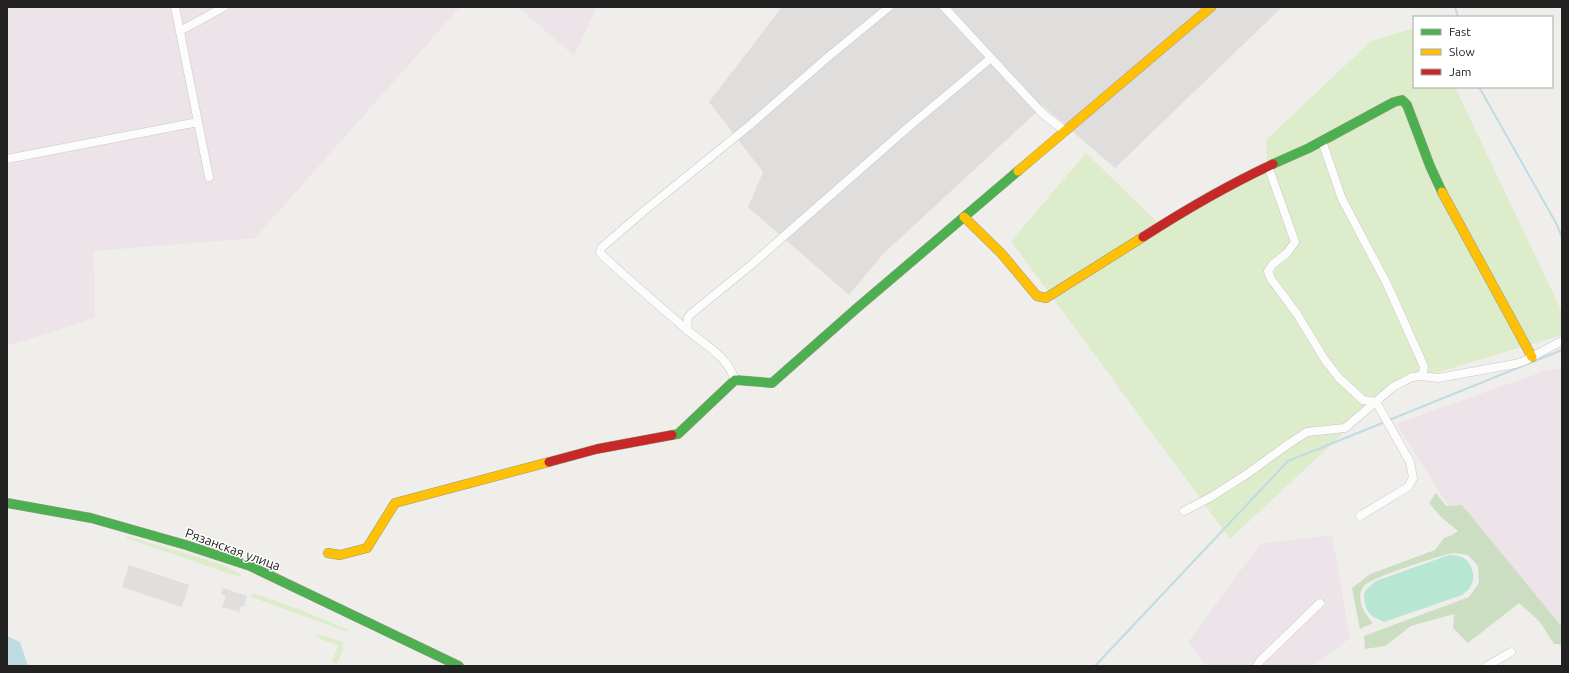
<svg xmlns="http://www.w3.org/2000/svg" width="1569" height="673" font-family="Ubuntu,sans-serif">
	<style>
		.residential { fill: #dfdedc }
		.industrial { fill: #ede4e9 }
		.grass { fill: #ddeccb }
		.forest { fill: #cbdec1 }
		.pitch { fill: #b7e6d2 }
		.parking { fill: #e0dfde }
		.water { fill: #bfdbe3 }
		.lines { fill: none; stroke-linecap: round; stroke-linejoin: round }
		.stream { stroke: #bfdbe3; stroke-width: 2 }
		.street-casing { stroke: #c9c8c7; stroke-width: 9 }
		.fast-casing { stroke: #999a82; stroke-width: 10 }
		.slow-casing { stroke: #999a82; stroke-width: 10 }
		.jam-casing { stroke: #999a82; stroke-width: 10 }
		.street { stroke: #fdfcfc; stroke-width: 8 }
		.fast { stroke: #4caf50; stroke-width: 9 }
		.slow { stroke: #ffc107; stroke-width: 9 }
		.jam { stroke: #c62828; stroke-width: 9 }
		.labels { text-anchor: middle; stroke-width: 3; stroke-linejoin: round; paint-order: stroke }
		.street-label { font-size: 13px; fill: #222; stroke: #fff }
	</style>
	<rect width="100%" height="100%" fill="#f0eeeb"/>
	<path class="residential" d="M782,7H1282L1115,168L1043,106L883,254L849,295L748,207L763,172L709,102Z"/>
	<path class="industrial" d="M7,7H460L255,238L94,251L95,318L7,346Z
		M518,7H597L574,56Z
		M1562,368V649L1451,510L1396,424L1544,371Z
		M1332,535L1350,638L1313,666H1206L1188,642L1260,544Z"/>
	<path class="grass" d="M1414,28V87H1455L1562,312V335L1395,385L1230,539L1011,241L1086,153L1157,222L1267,171L1266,140L1371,41Z
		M127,536L205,559L227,567L241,574L239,577L126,538Z
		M253,593L301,610L349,630L348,632L251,597Z
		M317,634L343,642V649L337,664L332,662L338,645L320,639V637L317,636Z"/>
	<path class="forest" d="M1436,493L1446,506L1462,505L1562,627V644H1554L1540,622L1519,603L1468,643L1453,628L1454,614L1411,626L1385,646L1365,649L1364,636L1469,597L1479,583L1478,566L1468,555C1462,554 1455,552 1449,554C1436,557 1373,577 1365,585C1354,596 1364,614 1373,623L1360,629L1352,588L1370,574L1435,550L1444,538L1452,535L1458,531L1441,517L1429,503Z"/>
	<path class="pitch" d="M1449,555C1452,555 1456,555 1459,556C1472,560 1478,578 1469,589C1467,591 1464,593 1462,595L1384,622C1369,616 1364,610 1364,593L1369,587L1376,581Z"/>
	<path class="parking" d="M129,565L189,585L182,607L122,587Z
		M223,588L247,596L244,607L241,606L239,612L222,607L226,596L221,594Z"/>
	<path class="water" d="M7,636L20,642L28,666H7Z"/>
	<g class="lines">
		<path class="stream" d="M1455,7L1458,17
			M1479,87L1556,223L1562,237
			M1389,420L1562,350
			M1095,666L1288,461L1385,422"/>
		<g class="street-casing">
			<path id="street" d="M175,7L209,177
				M944,7L1030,100L1043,114L1065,131
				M180,31L224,7
				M1322,141L1342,199L1387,284L1422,362L1424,367L1422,376
				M7,159L198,122
				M1268,166L1295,242L1287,253L1273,264L1268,271L1271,279L1297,314L1325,360L1339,378L1363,400L1376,402
				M687,330L688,317L692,313L751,265L905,130L991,58
				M735,380C725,353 705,346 685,328C657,304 629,280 602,255L600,252L601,248L644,211L750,125L828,57L889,7
				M1184,511L1211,497L1247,474L1287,445L1307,432L1345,428L1393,387L1412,377L1420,376L1438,378L1515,364L1524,361L1562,341
				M1360,516L1408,487L1413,478L1410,462L1376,402
				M1257,666L1260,661L1320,603
				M1487,666L1511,652"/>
		</g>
		<g class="fast-casing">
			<path id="fast" d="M1273,164L1309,148L1394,102L1402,100L1407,105L1430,166L1442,192
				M672,435L678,434L735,380L772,383L857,308L1018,171
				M7,503L91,518L186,545L250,566L459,666"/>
		</g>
		<g class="slow-casing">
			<path id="slow" d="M1018,171L1211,7
				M1442,192L1532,357
				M964,217L1001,253L1037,296L1046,298L1143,237
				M328,553L340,555L367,548L395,503L549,462"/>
		</g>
		<g class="jam-casing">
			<path id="jam" d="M1143,237C1185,210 1228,185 1273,164
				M549,462L597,449L672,435"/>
		</g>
		<use href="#street" class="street"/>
		<use href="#fast" class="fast"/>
		<use href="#slow" class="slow"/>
		<use href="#jam" class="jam"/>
	</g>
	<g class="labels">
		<g class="street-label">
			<text transform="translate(233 549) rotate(20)" y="5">Рязанская улица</text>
		</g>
	</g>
	<rect width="1569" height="673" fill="none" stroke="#222222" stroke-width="16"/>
	<rect x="1413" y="16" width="140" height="72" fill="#ffffff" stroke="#a7a7a7"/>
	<rect x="1421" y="29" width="20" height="6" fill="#4caf50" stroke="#a7a7a7"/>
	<text x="1449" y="36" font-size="12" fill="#222222">Fast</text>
	<rect x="1421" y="49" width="20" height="6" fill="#ffc107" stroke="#a7a7a7"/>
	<text x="1449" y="56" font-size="12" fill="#222222">Slow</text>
	<rect x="1421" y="69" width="20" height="6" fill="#c62828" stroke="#a7a7a7"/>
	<text x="1449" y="76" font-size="12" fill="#222222">Jam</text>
</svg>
